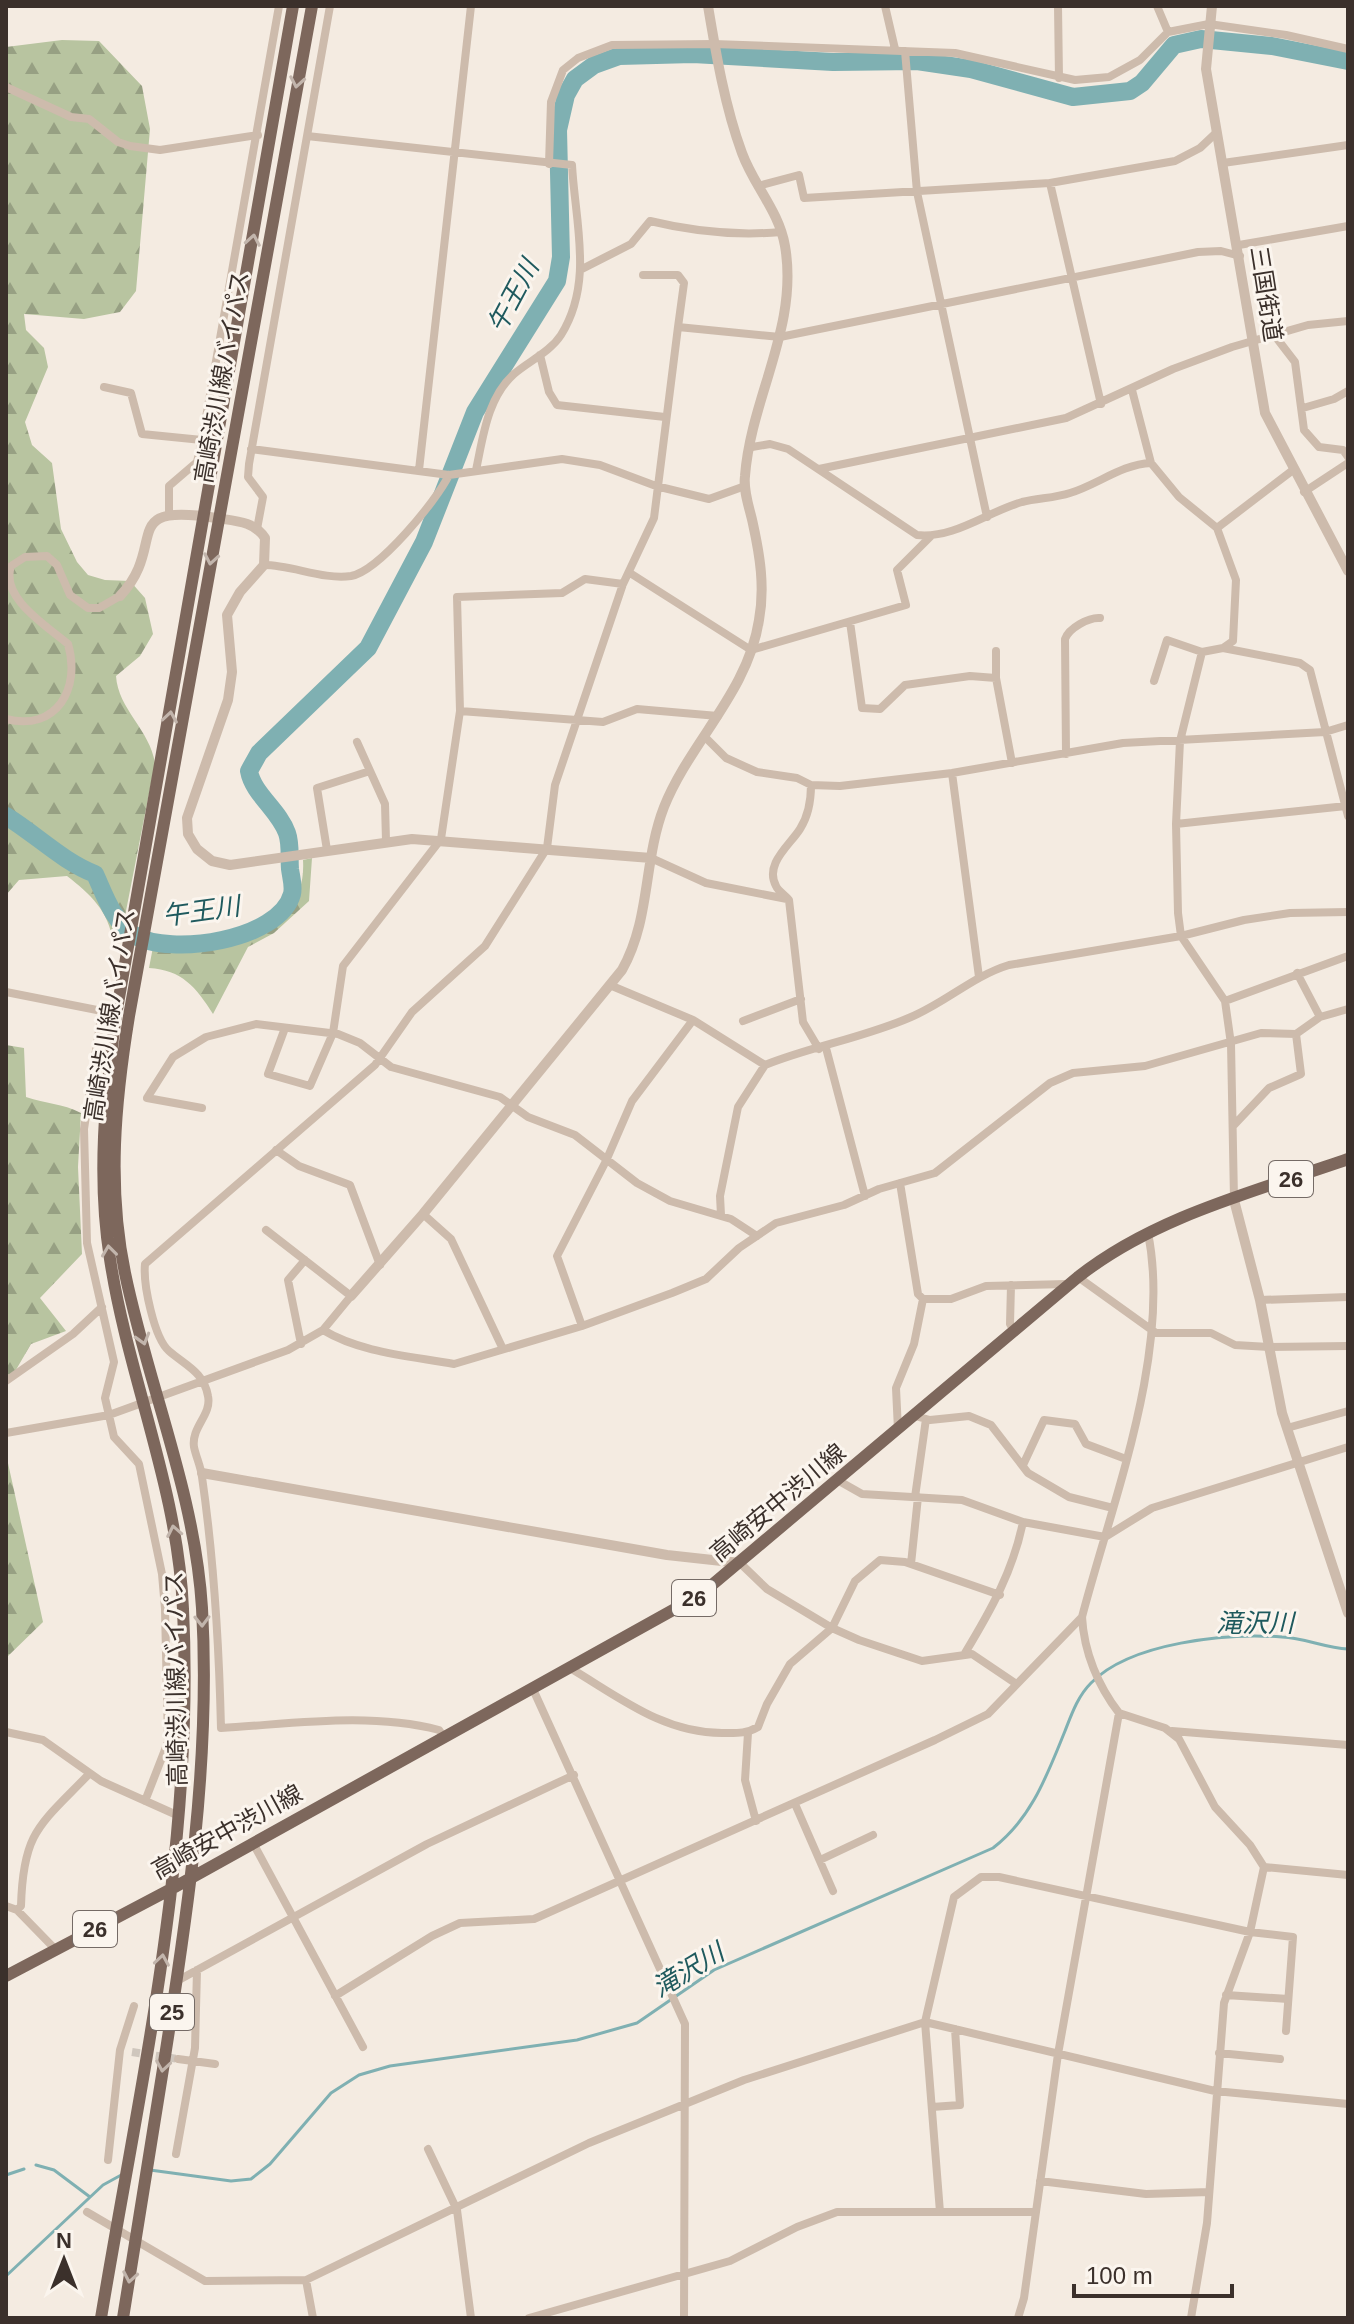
<svg xmlns="http://www.w3.org/2000/svg" width="1354" height="2324" font-family="Helvetica,'Noto Sans JP',sans-serif">
	<style>
		.forest { fill: url(#forest-firs) }
		.lines { fill: none; stroke-linecap: round; stroke-linejoin: round }
		.stream { stroke: #7fb0b2; stroke-width: 3 }
		.river { stroke: #7fb0b2; stroke-width: 18 }
		.minor-tunnel { stroke: #cfc6bd; stroke-width: 8; stroke-dasharray: 8 4; stroke-linecap: butt }
		.minor { stroke: #cdbbac; stroke-width: 8 }
		.tertiary { stroke: #cdbbac; stroke-width: 10 }
		.primary { stroke: #7d675c; stroke-width: 12 }
		.oneway { stroke: #c2b5ac }
		.labels { text-anchor: middle; stroke-width: 6; stroke-linejoin: round; paint-order: stroke }
		.shield { fill: #fbf5ee; stroke: #756b66; stroke-width: 2 }
		.shield-label { font-size: 22px; font-weight: bold; fill: #3b302b }
		.street-label { font-size: 24px; fill: #3b302b; stroke: #fbf5ee }
		.water-label { font-size: 26px; font-style: italic; fill: #1f5a5e; stroke: #fbf5ee }
	</style>
	<defs>
		<pattern id="forest-firs" width="22" height="20" patternUnits="userSpaceOnUse" patternTransform="scale(2)"><rect width="22" height="20" fill="#b8c4a0"/><path d="M5 1l3.5 6h-7zM16 11l3.5 6h-7z" fill="#97a083"/></pattern>
	</defs>
	<rect width="100%" height="100%" fill="#f4ebe1"/>
	<path class="forest" d="M62,40L99,41L142,86L150,129L136,291L120,312L84,319L24,314L26,330L44,348L48,367L25,422L32,445L52,463L61,529L77,562L88,575L105,580L130,581L145,598L153,634L140,656L116,676C118,709 150,730 155,763L125,916L113,942C109,911 90,894 67,876L19,880L6,895V47Z
		M312,858L309,901L274,933L248,947L213,1014C196,987 182,970 149,968L153,947C213,949 308,939 303,860Z
		M6,1045L24,1048L26,1097C46,1104 62,1103 81,1113L78,1167L82,1254L40,1298L66,1331L31,1344L6,1387Z
		M6,1454L43,1622L6,1658Z"/>
	<g class="lines">
		<path class="stream" d="M36,2165L54,2170L90,2197
			M150,2170L231,2181L251,2179L270,2164L331,2093L359,2075L390,2066L577,2040L637,2023L714,1970L993,1848C1032,1818 1047,1775 1065,1731C1072,1713 1078,1696 1091,1683C1131,1642 1227,1633 1282,1637C1305,1638 1325,1648 1348,1649
			M6,2175L24,2169
			M6,2276L103,2185L123,2174"/>
		<path class="river" d="M6,816C37,835 62,861 95,874C105,896 113,921 134,935C170,957 280,940 292,894C294,886 291,877 290,869C289,857 291,844 287,833C279,810 253,794 249,771L259,753L368,648L424,542L475,412L557,281L561,257L558,130L566,95L575,79L594,65L619,56L693,54L833,62L917,61L971,69L1073,97L1130,91L1142,83L1174,45L1201,39L1272,46L1348,61"/>
		<path class="minor-tunnel" d="M132,2052L178,2059"/>
		<path class="minor" d="M885,6L895,49
			M1058,6L1059,78
			M1157,6L1168,32
			M905,51L917,192L987,517
			M6,87L71,117L89,119L118,142L130,146L160,150L258,135
			M307,136L572,165C575,222 594,282 561,335C550,352 529,361 514,374C487,398 483,438 476,470
			M1223,163L1348,145
			M549,164L551,102L563,70L578,58L612,45L714,44L955,53L1075,80L1109,77L1140,60L1168,32L1209,24L1286,35L1348,49
			M1050,183L1101,404
			M758,186L799,175L804,198L1050,183L1175,161L1200,148L1217,132
			M1239,245L1348,226
			M582,269L631,244L650,221C695,232 735,236 781,232
			M643,275H678L684,283L678,327
			M1275,336L1295,362L1304,430L1319,447L1343,450L1348,457
			M540,355L549,392L557,405L665,417
			M104,387L131,393L142,434L202,440
			M1132,390L1151,463
			M1303,408L1334,399L1348,391
			M752,447L770,444L788,449L917,535C954,539 987,512 1022,502C1038,498 1055,498 1070,493C1097,485 1122,464 1151,463L1179,497L1217,528L1236,580L1233,641L1223,648L1202,652L1180,741L1176,824L1178,913L1181,936L1225,1001L1231,1044L1234,1199
			M251,449L449,475L562,459L600,465L656,486L709,499L745,486
			M819,469L1066,418L1173,369L1232,347L1308,325L1348,321
			M419,470L471,6
			M1304,492L1348,463
			M169,513V486L197,462L202,440L279,6
			M1217,528L1293,470
			M257,529L263,497L248,477L249,464L330,6
			M264,565C292,565 323,580 351,576C379,571 437,500 449,475
			M630,573L751,650L906,605L897,570L931,536
			M850,622L862,708L880,709L905,685L970,676L996,678
			M1223,648L1300,663L1310,670L1348,816
			M996,651V678L1012,763
			M1154,681L1167,640L1202,652
			M460,711L603,722L637,709L718,716
			M6,719C57,732 81,688 68,644C47,626 0,598 11,566L25,557L47,556L57,565L70,595L88,608H99L120,596
			M706,738L726,758L757,772L797,778L811,785L840,786L952,773L1123,743L1325,732L1348,725
			M357,742L385,804L386,841
			M1066,754L1065,639C1069,628 1089,617 1100,618
			M952,773L979,977
			M811,785C811,801 809,815 800,829C790,845 764,864 776,886C778,891 785,895 789,900L803,1022L819,1049
			M1176,824L1346,806
			M327,850L317,788L370,771
			M651,858L706,883L787,899
			M1297,973L1320,1017
			M612,986L693,1020L765,1065C812,1046 863,1038 911,1017C945,1003 973,976 1009,965L1181,936L1244,920L1290,913L1348,912
			M6,992L102,1011L84,1129L87,1243L114,1362L105,1398L114,1437L139,1464L162,1574L165,1609L168,1742L145,1801
			M1225,1001L1348,956
			M743,1021L801,999
			M285,1028L268,1074L310,1086L333,1033L343,966L441,839L460,711L457,597L562,593L585,579L623,584
			M826,1048L865,1196
			M202,1108L147,1098L173,1057L206,1037L256,1024L338,1034L360,1043L391,1067L500,1097L528,1117L575,1135L637,1183L670,1201L731,1219L757,1236
			M1234,1125L1269,1088L1301,1074L1296,1034
			M276,1150L299,1166L350,1185L380,1265
			M423,1214L451,1239L502,1347
			M721,1215L720,1196L738,1107L765,1065
			M1148,1233C1172,1351 1112,1502 1082,1617C1084,1652 1098,1686 1119,1713L1165,1728L1179,1739L1215,1807L1250,1845L1264,1867L1250,1932L1224,2003L1207,2223L1191,2318
			M1078,1277L1156,1333H1211L1235,1345L1269,1347L1348,1346
			M1011,1285L1010,1324L1014,1331
			M923,1299H951L986,1286L1067,1284
			M1260,1300L1348,1297
			M582,1326L557,1256L606,1161L632,1101L693,1020
			M323,1330C361,1353 411,1356 454,1364L582,1326L672,1293L706,1279L739,1248L776,1223L844,1205L879,1189L935,1173L1050,1083L1073,1073L1145,1066L1261,1033L1296,1034L1320,1017L1348,1009
			M301,1344L288,1280L305,1260
			M6,1381L73,1334L102,1307
			M915,1416L930,1420L969,1416L991,1425L1028,1473L1069,1497L1113,1508
			M1287,1428L1348,1411
			M898,1430L896,1388L914,1344L923,1299L918,1294L900,1183
			M6,1433L109,1415L288,1350L323,1330L351,1296L266,1230
			M1023,1465L1044,1420L1075,1424L1086,1444L1126,1459
			M839,1481L862,1494L962,1500L1023,1522L1105,1537L1152,1508L1348,1447
			M915,1497L926,1419
			M740,1563L767,1589L832,1628L859,1640L922,1661L972,1654L1015,1683
			M911,1564L918,1497
			M965,1653C991,1610 1013,1571 1023,1522
			M570,1668C619,1697 663,1733 722,1733C736,1733 746,1734 758,1727L767,1704L790,1664L832,1628L855,1581L880,1560L905,1562L1000,1595
			M532,1687L685,2024L684,2318
			M1172,1731L1348,1745
			M6,1732L43,1740L101,1781L179,1816
			M748,1733L745,1780L756,1821
			M443,1736L439,1730C369,1712 292,1724 221,1728C219,1644 214,1560 202,1477C201,1467 196,1457 194,1447C191,1427 212,1415 208,1396C204,1372 185,1365 169,1351C154,1338 143,1284 145,1264L375,1065L412,1012L485,946L547,848L555,785L623,584L654,518L678,327L780,337L1198,252L1221,251L1240,256
			M795,1804L833,1891
			M253,1843L363,2047
			M820,1860L873,1835
			M1264,1867L1348,1875
			M6,1906L17,1910L56,1950
			M17,1910L21,1906C23,1831 40,1825 89,1774
			M177,1981L427,1844L574,1775
			M1226,1995L1288,1999
			M335,1996L432,1936L460,1923L534,1919L935,1740L988,1714L1082,1617
			M1219,2053L1280,2059
			M178,2059L215,2064
			M932,2107L960,2105L955,2029
			M428,2149L457,2210L471,2318
			M176,2154L195,2048L197,1970
			M108,2160L120,2050L134,2006
			M1040,2181L1146,2194L1209,2192
			M87,2212L205,2281L306,2280L589,2143L744,2080L925,2022L1215,2091L1348,2104
			M940,2212L925,2022L954,1897L981,1877H999L1250,1932L1293,1937L1286,2031
			M306,2280L313,2318
			M529,2318L730,2261L797,2227L837,2212H1035
			M1018,2318L1024,2298L1058,2054L1119,1713"/>
		<path class="tertiary" d="M1212,6L1206,69L1265,413L1348,571
			M120,596C169,544 116,502 216,518C235,521 254,521 265,538L264,565L240,592L227,615L232,672L228,700L187,818L188,834L197,849L212,861L230,865L412,839L651,858
			M1234,1200L1260,1300L1282,1413L1348,1613
			M351,1296L423,1214L622,970C651,919 643,861 664,807C690,742 748,692 759,620C765,587 760,556 753,524C750,509 743,492 745,476C751,397 799,327 785,246C779,211 754,186 742,153C725,107 716,54 708,6
			M202,1473L667,1555L740,1563"/>
		<path class="primary" d="M6,1976L173,1888L700,1595L1078,1277C1155,1216 1257,1191 1348,1159
			M101,2318C140,2083 195,1849 183,1609C178,1488 128,1377 110,1259C97,1177 105,1097 116,1015L293,6
			M123,2318C137,2235 149,2152 163,2069C187,1917 211,1763 202,1608C195,1493 148,1385 125,1273C107,1187 115,1102 129,1016L312,6"/>
	</g>
	<defs><path id="oneway-chevron" d="M-2-3.5L2.5 0L-2 3.5" fill="none" stroke-width="1.6" stroke-linecap="round" stroke-linejoin="round" transform="scale(2)"/></defs>
	<g class="oneway">
		<use href="#oneway-chevron" transform="translate(297 82) rotate(100)"/>
		<use href="#oneway-chevron" transform="translate(253 240) rotate(-80)"/>
		<use href="#oneway-chevron" transform="translate(211 559) rotate(100)"/>
		<use href="#oneway-chevron" transform="translate(170 717) rotate(-81)"/>
		<use href="#oneway-chevron" transform="translate(109 1251) rotate(-97)"/>
		<use href="#oneway-chevron" transform="translate(143 1339) rotate(74)"/>
		<use href="#oneway-chevron" transform="translate(174 1531) rotate(-101)"/>
		<use href="#oneway-chevron" transform="translate(202 1621) rotate(89)"/>
		<use href="#oneway-chevron" transform="translate(162 1960) rotate(-81)"/>
		<use href="#oneway-chevron" transform="translate(163 2066) rotate(99)"/>
		<use href="#oneway-chevron" transform="translate(130 2277) rotate(100)"/>
	</g>
	<g class="labels">
		<g class="shield">
			<rect x="1269" y="1161" width="44" height="36" rx="6"/>
			<rect x="672" y="1580" width="44" height="36" rx="6"/>
			<rect x="73" y="1911" width="44" height="36" rx="6"/>
			<rect x="150" y="1994" width="44" height="36" rx="6"/>
		</g>
		<g class="shield-label">
			<text x="1291" y="1187">26</text>
			<text x="694" y="1606">26</text>
			<text x="95" y="1937">26</text>
			<text x="172" y="2020">25</text>
		</g>
		<g class="street-label">
			<text transform="translate(1266 294) rotate(81)" y="8">三国街道</text>
			<text transform="translate(222 377) rotate(-80)" y="8">高崎渋川線バイパス</text>
			<text transform="translate(110 1015) rotate(-81)" y="8">高崎渋川線バイパス</text>
			<text transform="translate(778 1503) rotate(-40)" y="8">高崎安中渋川線</text>
			<text transform="translate(176 1679) rotate(-91)" y="8">高崎渋川線バイパス</text>
			<text transform="translate(227 1832) rotate(-29)" y="8">高崎安中渋川線</text>
		</g>
		<g class="water-label">
			<text transform="translate(513 296) rotate(-62)" y="9">午王川</text>
			<text transform="translate(201 911) rotate(-8)" y="9">午王川</text>
			<text x="1255" y="1632">滝沢川</text>
			<text transform="translate(688 1970) rotate(-31)" y="9">滝沢川</text>
		</g>
	</g>
	<rect width="1354" height="2324" fill="none" stroke="#3b302b" stroke-width="16"/>
	<g transform="translate(64 2260)" stroke="#fbf5ee" stroke-width="6" paint-order="stroke">
	<path d="M0-6L14 30L0 20L-14 30Z" fill="#3b302b"/>
	<text y="-12" font-size="22" font-weight="bold" text-anchor="middle" fill="#3b302b">N</text>
	</g>
	<path d="M1074 2284v12h158v-12" fill="none" stroke="#3b302b" stroke-width="4"/>
	<text x="1086" y="2284" font-size="24" fill="#3b302b" stroke="#fbf5ee" stroke-width="6" paint-order="stroke">100 m</text>
</svg>
